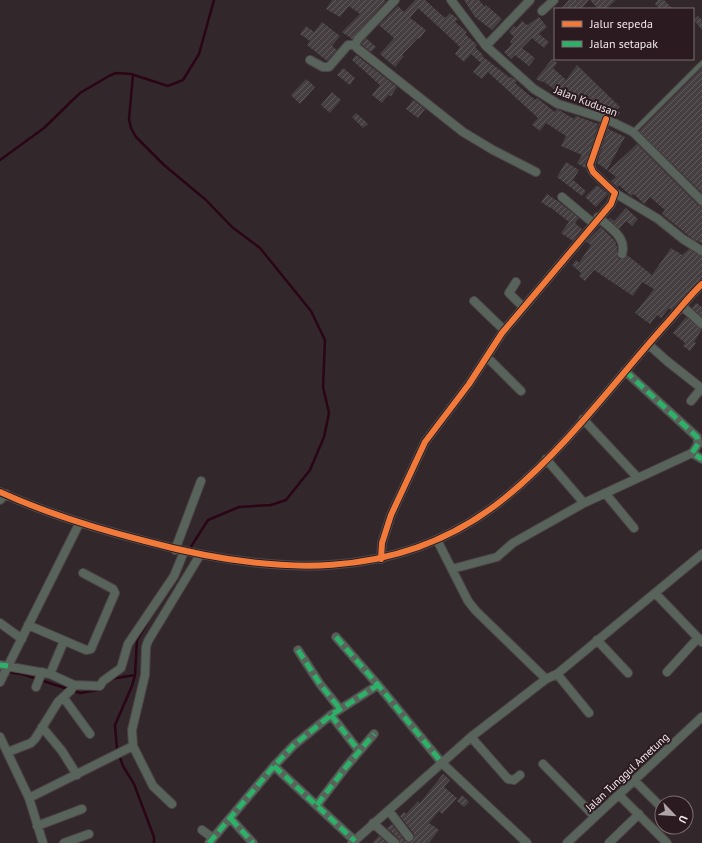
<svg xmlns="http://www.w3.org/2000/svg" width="702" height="843" font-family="'PT Sans',sans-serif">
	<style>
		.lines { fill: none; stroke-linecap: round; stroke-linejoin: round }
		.stream { stroke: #2a0516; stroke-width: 2.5 }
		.building { fill: url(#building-hatch) }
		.lane-casing { stroke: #4c4447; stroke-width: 6 }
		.street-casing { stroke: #4c4447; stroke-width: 10 }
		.lane { stroke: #58635b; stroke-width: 4 }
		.street { stroke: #58635b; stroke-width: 8 }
		.quiet { stroke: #2db169; stroke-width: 5; stroke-dasharray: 10 5; stroke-linecap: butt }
		.cycleway-casing { stroke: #2b1b21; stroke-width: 8 }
		.cycleway { stroke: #f17a3a; stroke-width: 6 }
		.labels { text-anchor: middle; stroke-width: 4; stroke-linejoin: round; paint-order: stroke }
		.street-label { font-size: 11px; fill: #f2e7ea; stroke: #2b1b21 }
	</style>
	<defs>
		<pattern id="building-hatch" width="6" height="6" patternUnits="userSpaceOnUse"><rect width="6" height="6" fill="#463f41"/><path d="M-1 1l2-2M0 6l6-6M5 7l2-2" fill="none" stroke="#615b5d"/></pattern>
	</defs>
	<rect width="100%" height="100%" fill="#32282b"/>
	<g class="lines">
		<path class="stream" d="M133,75L129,119L131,128L136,137L164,165L206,200L232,227L260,248L311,311L325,340L323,387L329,413L324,437L310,470L286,500L271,505L239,507L208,520L192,545L179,572
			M0,160L44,128L80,93L109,76L116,73L131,74L168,86L183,80L199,54L214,0
			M147,623L137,640L135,675L132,686L115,725L117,749L123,766L134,784L154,837V843
			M0,671L22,674L80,693L98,690L101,688
			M110,679L135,675"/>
	</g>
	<path class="building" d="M332,0H384L386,1L352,39L342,32L360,14L349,6L340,17L326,9Z
		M415,0H425L445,18L450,13L458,19L455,22L467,32L465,34L477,45L475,47L483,55L482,56L510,78L511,77L517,81L515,83L530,96L536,100L537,98L555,112L557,109L574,119L576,116L598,124L585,168L577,163L582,155L561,146L566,136L546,123L540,131L532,125L538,118L488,72L482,79L473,72L481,63L471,54L464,62L455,54L460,47L455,42L418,8L410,18L426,30L419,39L418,38L402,55L404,56L395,67L380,54L394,38L379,25L398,6L404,12Z
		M464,0H479L485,7L486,5L502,19L492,30L475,17Z
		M569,0H589L581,9H561Z
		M590,0H616L606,9H598Z
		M658,0H664L673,9H660L655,4Z
		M698,16L702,20V30L694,20Z
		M539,17L547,27L539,34L549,42L544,48L532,38L522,48L535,58L529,66L515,55L511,59L504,52L512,44L510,42L514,37L509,32L514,26L516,28L522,21L527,25Z
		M322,22L340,36L332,46L337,50L327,61L307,45L310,41L300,34L306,26L314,32Z
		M366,38L376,47L371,52L361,44Z
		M356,55L397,87L391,96L388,95L382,103L372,95L380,85L352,60Z
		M552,59L557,63L553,68L566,80L577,65L620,107L616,110L620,112L616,118L602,112L592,105L591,107L581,100L579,101L570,93L566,98L543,81L542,82L536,79Z
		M343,68L355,78L350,85L337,75Z
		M702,68V193L639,131Z
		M306,79L315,87L300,104L291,95Z
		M332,92L341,100L330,113L321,105Z
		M413,100L425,109L418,118L406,109Z
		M356,113L368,124L363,128L352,117Z
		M608,129L625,137L607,170L597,163Z
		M637,144L698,205L702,206V243L694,240L662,214L665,210L650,197L644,204L634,194L631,196L619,185L617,187L611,181L616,177L608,171Z
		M566,162L579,170L573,180L586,191L582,196L557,177Z
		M597,185L608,194L596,207L585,197Z
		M547,194L559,202L579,218L575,223L582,229L573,241L561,233L569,222L550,207V208L541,202Z
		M626,208L638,219L632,226L626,221L619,229L609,219L610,218L614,221Z
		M601,227L615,241L617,248V256L619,259H624L627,255L652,275L671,248L682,255L689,249L702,256V277L671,310L669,308L661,318L657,315L650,324L635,313L654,289L642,282L633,296L594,270L585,281L579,276L581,273L572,265L576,260L579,263L591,245L586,242Z
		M696,303L702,307V317L692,308Z
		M686,317L702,329L694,342L696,343L690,351L683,346L685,343L673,333Z
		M443,774L450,780L444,787L457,798L442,814L439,811L429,823L439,830L429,843H400L399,839L387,828L392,824L405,841L409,842L413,841L414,834L400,816L404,812L406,814L418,801L420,803Z
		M462,795L469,802L464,807L457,801Z
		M379,836L387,843H372Z"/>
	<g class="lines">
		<g class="lane-casing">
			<path id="lane" d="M633,132L702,63"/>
		</g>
		<g class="street-casing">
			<path id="street" d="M395,0L358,39L355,45L357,48L463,132L493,150L536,172
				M451,0L486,46L534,89L558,104L606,119L633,132L702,201
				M542,11L554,0
				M486,46L530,0
				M310,60L323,67H329L348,45H355
				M615,193L658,219L683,239L702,251
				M562,197L593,223
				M598,217C610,228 627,237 622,254
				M516,282L509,293L523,307
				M474,301L504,330
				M682,306L702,324
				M648,344L667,361L700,387V390L691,401
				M487,357L521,391
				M625,371L697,437L698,444L692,453L702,459
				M583,419L638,478
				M546,459L584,503
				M0,492C48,514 94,528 145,541C270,575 399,585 506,497C567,447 614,382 666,324C678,311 689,296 702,284
				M605,493L634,528
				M0,500L6,494
				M437,540L468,601L476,611L546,679
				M175,550L201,481
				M381,559L382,543L391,515L425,442L469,384L502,333L611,204L615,193L593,172L590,165L606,119
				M452,569L497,557L513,543L584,503L692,453
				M655,593L702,642
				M0,623L22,639
				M28,625L86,650L91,649L115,593L113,589L83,573
				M336,637L378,685L442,763L527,843
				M597,640L628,673
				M298,650L320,684L340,709
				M0,665L50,674L74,685L100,686L103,681L121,668L128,644L174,576L184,552
				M667,672L698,638
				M50,674L64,641
				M557,674L589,713
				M0,682L79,524
				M36,687L42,672
				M63,697L90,734
				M331,715L359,751
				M42,727L62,751L77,775
				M0,737L29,798L43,843
				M471,737L508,779L514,780L520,775
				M8,752L31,743L35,739L58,702L71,690L74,685
				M543,764L595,817
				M274,766L355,841
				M635,781L662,808
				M619,795L667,843
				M29,798L133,746
				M172,804L153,786L133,746L132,730L145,675L146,647L148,641L200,555
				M317,805L346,767L374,734
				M389,811L409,837
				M231,819L253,843
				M373,823L395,843
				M37,826L82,809
				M202,830L213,838
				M64,843L89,834
				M209,843L274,766L294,745L331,715L378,685
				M352,843L471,737L546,679L557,674L702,554
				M567,843L702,717
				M609,843L639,814"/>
		</g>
		<use href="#lane" class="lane"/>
		<use href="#street" class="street"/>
		<path class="quiet" d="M625,371L697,437L698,444L692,453L702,459
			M336,637L378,685L442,763
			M298,650L320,684L340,709
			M0,665L8,666
			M331,715L359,751
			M274,766L355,841
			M317,805L346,767L374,734
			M231,819L253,843
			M209,843L274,766L294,745L331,715L378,685"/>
		<g class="cycleway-casing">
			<path id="cycleway" d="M0,492C48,514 94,528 145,541C270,575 399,585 506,497C567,447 614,382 666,324C678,311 689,296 702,284
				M381,559L382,543L391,515L425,442L469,384L502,333L611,204L615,193L593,172L590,165L606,119"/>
		</g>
		<use href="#cycleway" class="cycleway"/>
	</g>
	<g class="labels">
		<g class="street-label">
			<text transform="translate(586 101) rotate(21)" y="4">Jalan Kudusan</text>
			<text transform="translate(627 772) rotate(-43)" y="4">Jalan Tunggul Ametung</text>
		</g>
	</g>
	<rect x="554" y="8" width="140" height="52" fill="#2b1b21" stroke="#7b6d71"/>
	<rect x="562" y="21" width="20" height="6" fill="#f17a3a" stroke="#7b6d71"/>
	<text x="590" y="28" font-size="12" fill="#f2e7ea">Jalur sepeda</text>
	<rect x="562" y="41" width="20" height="6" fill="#2db169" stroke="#7b6d71"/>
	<text x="590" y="48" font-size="12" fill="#f2e7ea">Jalan setapak</text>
	<g transform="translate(674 815) rotate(115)"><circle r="19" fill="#2b1b21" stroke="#7b6d71"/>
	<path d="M0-3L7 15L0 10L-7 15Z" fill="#afa4a7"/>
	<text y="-6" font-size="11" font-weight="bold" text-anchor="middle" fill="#f2e7ea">U</text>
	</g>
</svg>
